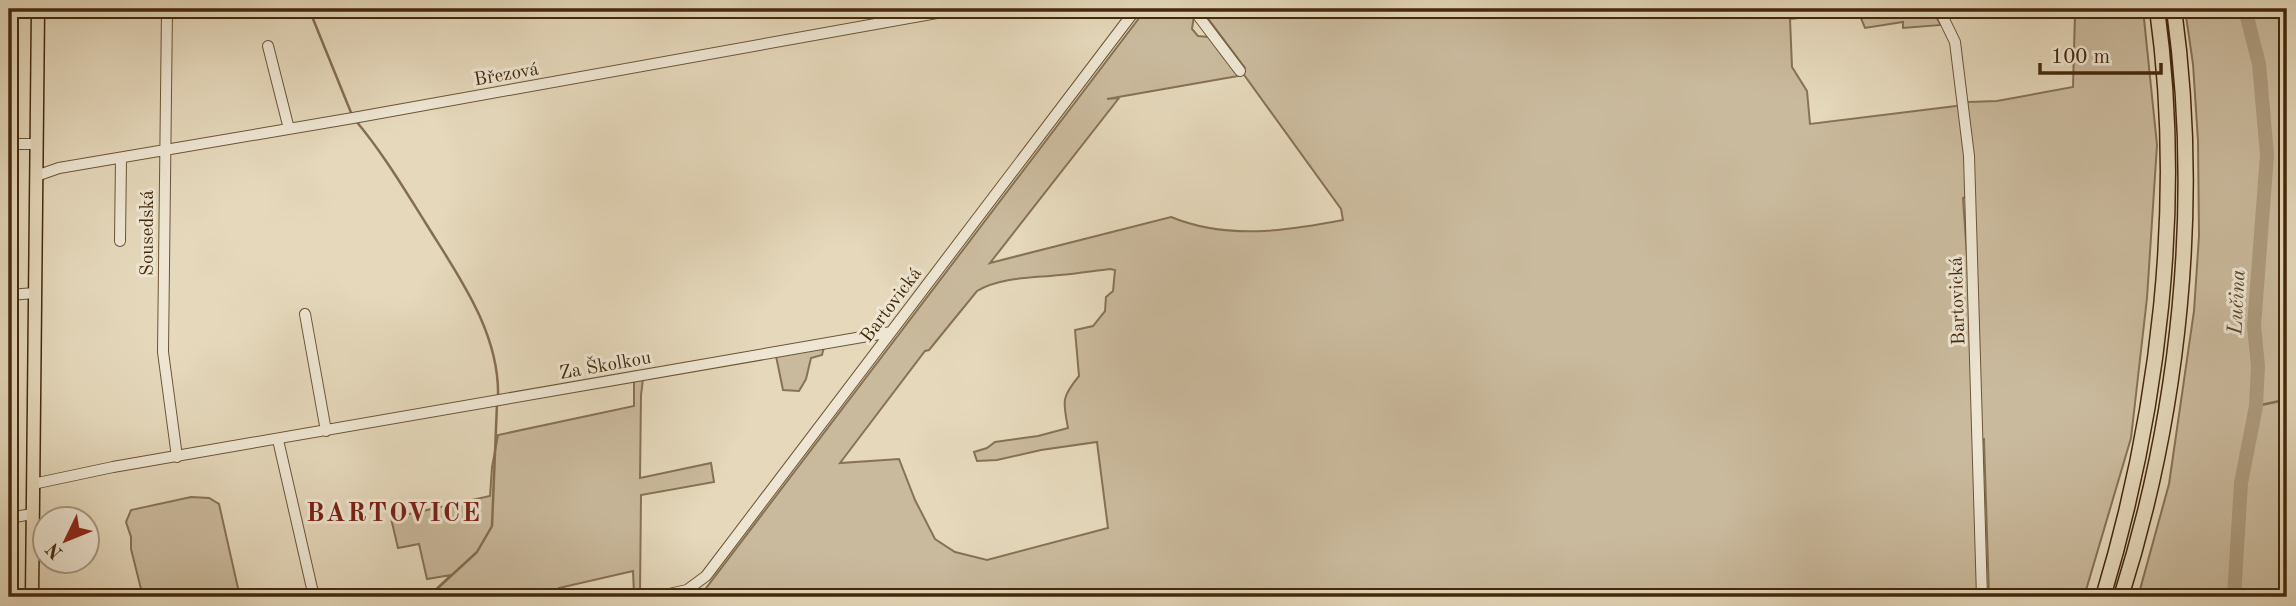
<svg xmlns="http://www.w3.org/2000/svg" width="2296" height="606" font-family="'Old Standard TT',serif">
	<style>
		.green { fill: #caba9d; stroke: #877254; stroke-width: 2; fill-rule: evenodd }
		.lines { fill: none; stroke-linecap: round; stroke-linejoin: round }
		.stream { stroke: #846e51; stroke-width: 2.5 }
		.river { stroke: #ae9c7f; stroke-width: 14 }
		.minor-casing { stroke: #6c5537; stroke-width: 12 }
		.major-casing { stroke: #44290b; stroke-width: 15 }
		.highway-casing { stroke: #44290b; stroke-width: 17 }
		.minor { stroke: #eee6d3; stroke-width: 10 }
		.major { stroke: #e5d8bb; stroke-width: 12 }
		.highway { stroke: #e5d8bb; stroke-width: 14 }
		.labels { text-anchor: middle; stroke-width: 6; stroke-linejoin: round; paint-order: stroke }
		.street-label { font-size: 19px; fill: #44290b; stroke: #eee6d3 }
		.water-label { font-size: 21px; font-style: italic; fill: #5e4628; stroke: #eee6d3 }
		.district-label { font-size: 26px; font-weight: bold; letter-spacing: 2px; fill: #7a1f14; stroke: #eee6d3 }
	</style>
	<rect width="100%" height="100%" fill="#e5d8bb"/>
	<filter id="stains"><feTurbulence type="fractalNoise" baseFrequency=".00286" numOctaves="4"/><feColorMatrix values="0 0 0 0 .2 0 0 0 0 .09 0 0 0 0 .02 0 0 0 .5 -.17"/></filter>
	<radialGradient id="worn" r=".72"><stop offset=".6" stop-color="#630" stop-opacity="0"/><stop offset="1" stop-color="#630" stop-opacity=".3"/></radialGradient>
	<path class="green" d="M1146,9H1189L1194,16L1192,29L1198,36L1209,37L1238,76L1107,99L1119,98L990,263L1171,217C1227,240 1286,231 1343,220L1341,209L1242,72L1245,68L1201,9H1931L1941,25L1903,28V22L1865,28L1858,11L1790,19L1792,67L1807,91L1810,124L1956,106L1968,102L1997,101L2073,87L2075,14L1953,18L1945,9H2143L2157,145L2147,298L2131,438L2084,597H1989L1984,439L1974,442L1981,597H693L700,596ZM1972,193L1976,254L1967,256L1963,198ZM1110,269L1115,270L1113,291L1106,297L1105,311L1093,326L1075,330L1079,376C1061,398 1063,401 1068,428L1038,436L995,442L987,448L974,452L977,461L997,460L1041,450L1097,442L1108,528L987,560L955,552L935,539L915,500L899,459L840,463L925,351L929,350L977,291C1001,277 1033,278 1060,275C1076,274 1093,271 1110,269Z
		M2185,9H2287V597H2138L2169,484L2194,311L2199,236L2198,141L2193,64Z
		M824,347L822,355L811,358L806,379L799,391L783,390L776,356Z
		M643,379L641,395L640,478L711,463L714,482L641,495L640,595H634L633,571L559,588L561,597H428L451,575L427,579L419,544L398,548L391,518L490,496L492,467L498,435L634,406V380Z
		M191,497L209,498L219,504L240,597H143L131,549V537L126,522L131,510Z"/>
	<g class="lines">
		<path class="stream" d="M309,9L352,115
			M356,121C382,152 403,187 425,222C457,274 500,332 498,397
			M2256,406L2280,401L2287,394
			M428,597L477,552L492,526L497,404"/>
		<path class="river" d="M2234,597L2241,483L2256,406L2258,366L2254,326L2267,155L2259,64L2245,9"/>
		<g class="minor-casing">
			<path id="minor" d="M167,9L163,352L177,457
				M1193,9L1240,71
				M1939,9L1955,42L1969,156L1982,597
				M268,46L289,129
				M9,144H36
				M36,176L59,168L353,118L959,9
				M120,241L121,158
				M9,295L35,293
				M305,314L326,431
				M278,440L314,597
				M33,484L113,467L891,332
				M9,518L32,514
				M656,597L687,590L706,576L1136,9"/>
		</g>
		<g class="major-casing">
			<path id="major" d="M32,597L38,9"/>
		</g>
		<g class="highway-casing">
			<path id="highway" d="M2103,597C2159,411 2184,203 2157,9
				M2121,597C2180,410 2201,204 2174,9"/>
		</g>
		<use href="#minor" class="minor"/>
		<use href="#major" class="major"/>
		<use href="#highway" class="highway"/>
	</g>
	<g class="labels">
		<g class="street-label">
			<text transform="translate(506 73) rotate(-10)" y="7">Březová</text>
			<text transform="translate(146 233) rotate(-90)" y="7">Sousedská</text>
			<text transform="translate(1956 301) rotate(-92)" y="7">Bartovická</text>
			<text transform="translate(890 304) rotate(-53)" y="7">Bartovická</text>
			<text transform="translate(605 364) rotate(-10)" y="7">Za Školkou</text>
		</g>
		<g class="water-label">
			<text transform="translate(2236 302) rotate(-87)" y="7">Lučina</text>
		</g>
		<g class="district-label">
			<text x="394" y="521">BARTOVICE</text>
		</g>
	</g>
	<rect width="2296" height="606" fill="none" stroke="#e5d8bb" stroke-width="35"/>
	<rect x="10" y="10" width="2275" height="585" fill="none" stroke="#44290b" stroke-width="3.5"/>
	<rect x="18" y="18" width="2261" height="571" fill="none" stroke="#44290b" stroke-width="2"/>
	<g transform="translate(66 540) rotate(227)"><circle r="33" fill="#eee6d3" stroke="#aa9a83" stroke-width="2"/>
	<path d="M0-5L12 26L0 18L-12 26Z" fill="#8f2418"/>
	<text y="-10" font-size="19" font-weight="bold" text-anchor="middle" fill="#44290b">N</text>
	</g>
	<path d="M2040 63v10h121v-10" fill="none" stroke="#44290b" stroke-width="3.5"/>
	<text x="2051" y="63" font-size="21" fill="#44290b" stroke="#eee6d3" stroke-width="5" paint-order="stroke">100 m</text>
	<rect width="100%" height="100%" filter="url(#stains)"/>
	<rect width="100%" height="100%" fill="url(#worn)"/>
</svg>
